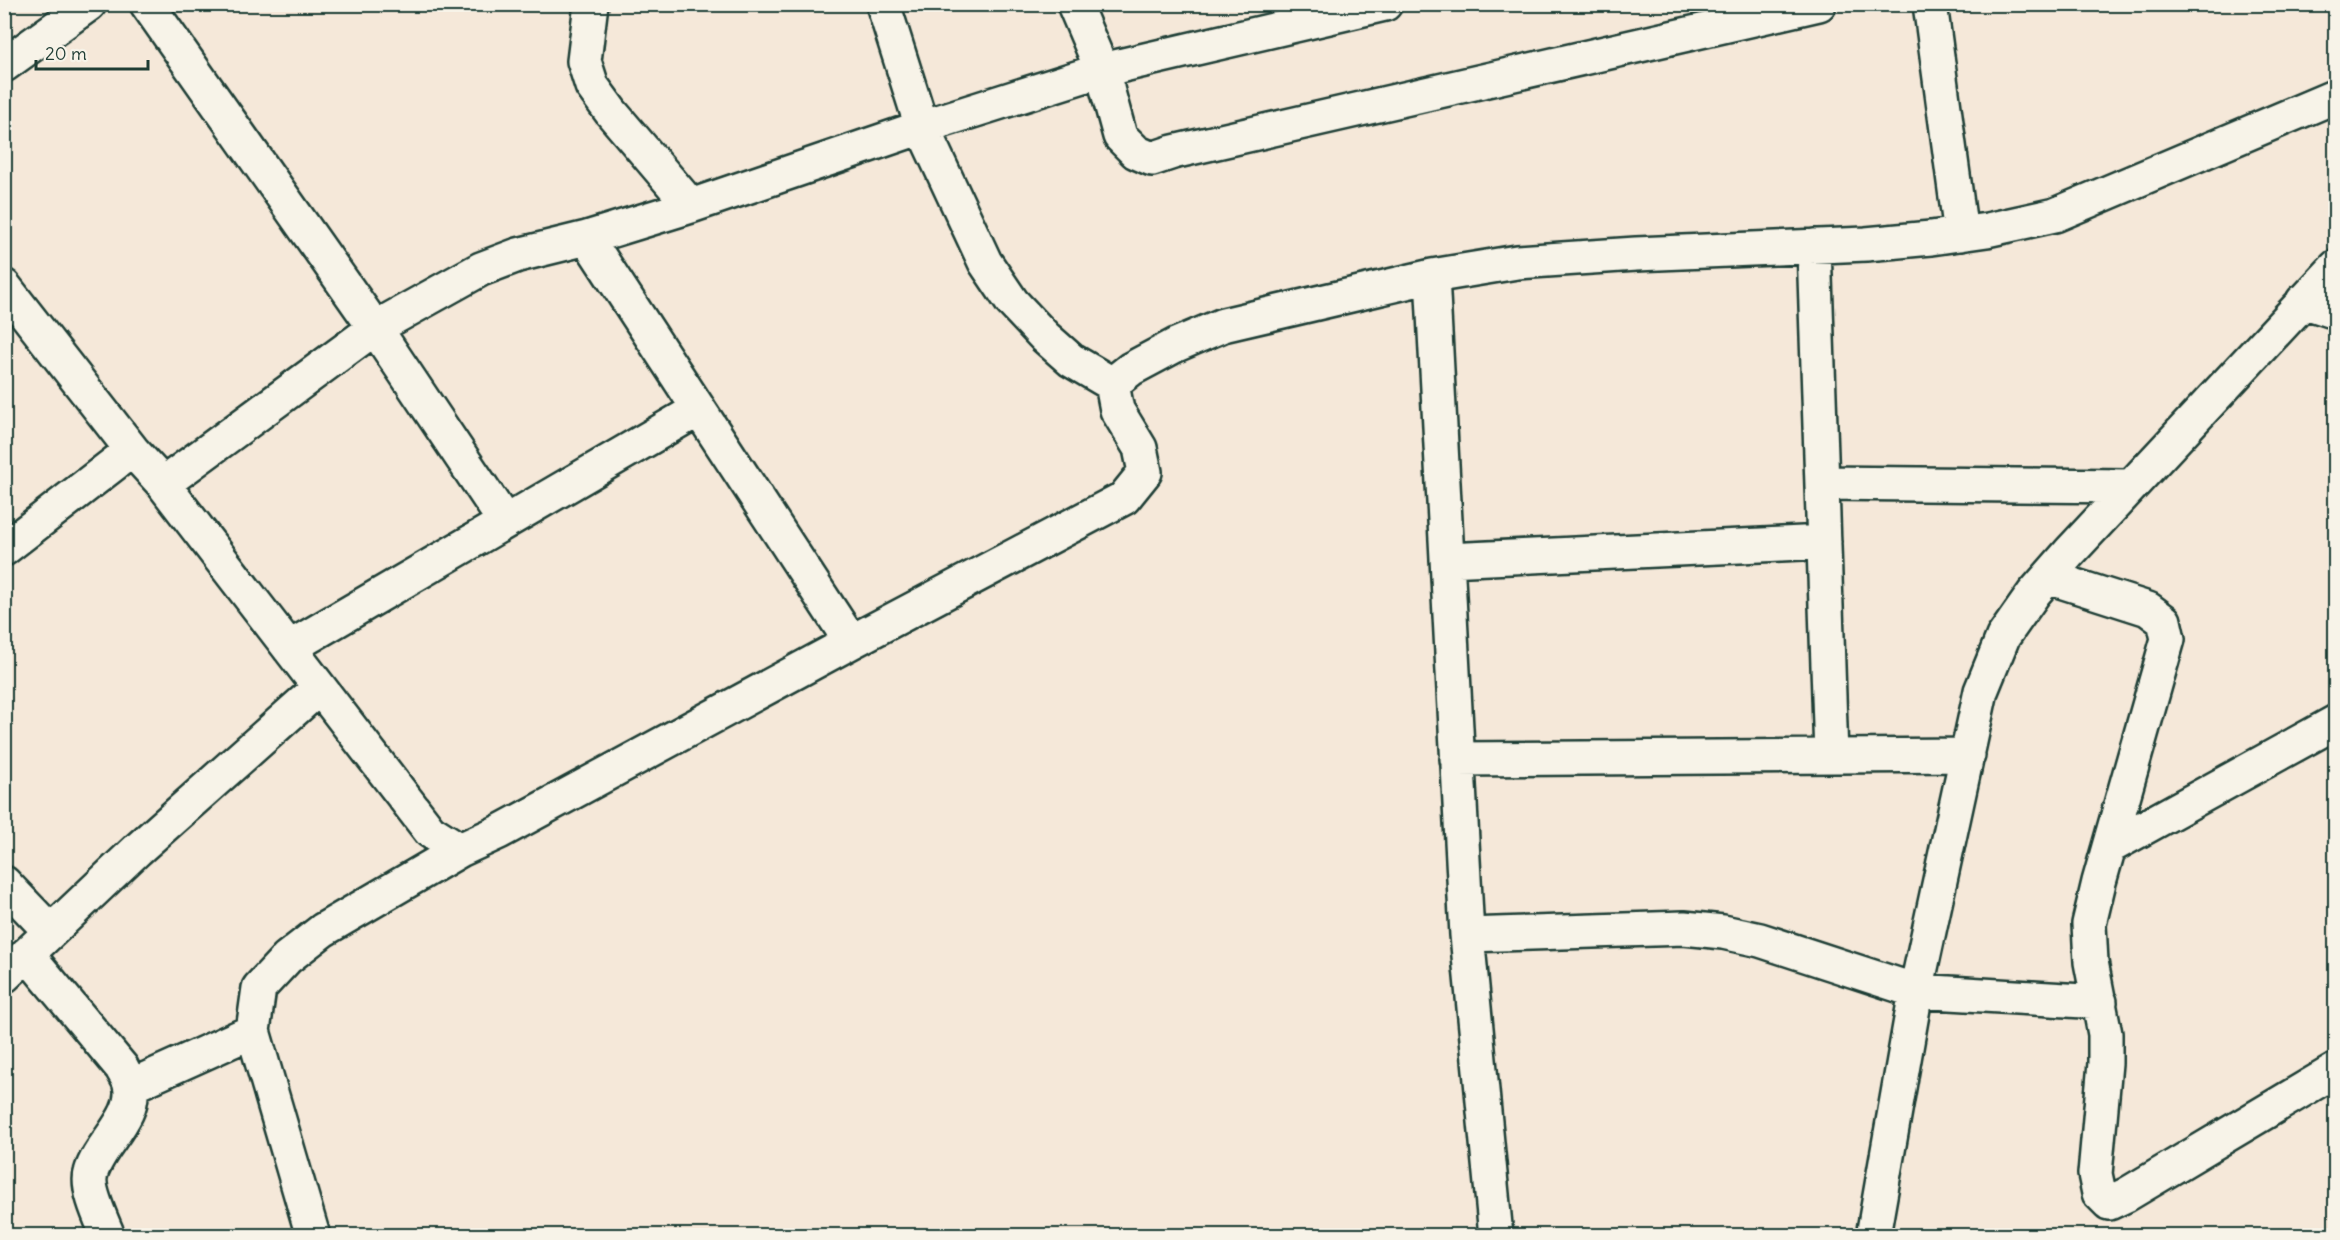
<svg xmlns="http://www.w3.org/2000/svg" width="2340" height="1240" font-family="Delius,sans-serif">
	<style>
		.lines { fill: none; stroke-linecap: round; stroke-linejoin: round }
		.minor-casing { stroke: #1f3d34; stroke-width: 38 }
		.minor { stroke: #f7f3e8; stroke-width: 33 }
	</style>
	<rect width="100%" height="100%" fill="#f5e8d9"/>
	<filter id="ink" filterUnits="userSpaceOnUse"><feTurbulence type="fractalNoise" baseFrequency=".0167" numOctaves="2"/><feDisplacementMap in="SourceGraphic" scale="12" xChannelSelector="R" yChannelSelector="G"/><feConvolveMatrix kernelMatrix="1 2 1 2 8 2 1 2 1" color-interpolation-filters="sRGB"/></filter>
	<g filter="url(#ink)">
		<g class="lines">
			<g class="minor-casing">
				<path id="minor" d="M147,4L375,328L505,522
					M591,4L584,61L592,86L611,112L691,206
					M883,4L922,127L985,262L1012,302L1045,337L1071,360L1112,384
					M1074,4L1102,70L1120,136L1136,152L1152,159L1173,152L1819,4
					M1930,4L1961,234
					M4,65L89,4
					M587,238L851,642
					M1814,246L1831,756
					M1432,276L1467,935L1496,1236
					M4,286L132,450L163,484L430,831L460,850L499,832L851,642L1124,498L1145,472L1140,448L1117,410L1112,384L1131,369L1176,345L1223,325L1432,276L1517,262L1636,254L1866,244L1931,238L1987,230L2055,215L2336,96
					M2303,301L2336,312
					M1822,483L2130,486
					M163,484L375,328L481,269L518,255L587,238L691,206L922,127L1102,70L1385,4
					M4,549L132,450
					M1447,560L1824,542
					M2048,577L2148,609L2164,621L2168,639L2099,882L2089,924L2091,962L2105,1034V1063L2095,1174L2099,1193L2109,1203L2126,1195L2336,1070
					M289,648L699,409
					M1457,759L1968,755
					M2109,847L2336,722
					M4,883L50,931
					M1467,935L1684,928L1723,932L1760,940L1916,991L2100,1002
					M27,954L122,1068C124,1073 129,1079 130,1085C138,1116 99,1144 91,1173C86,1188 102,1221 108,1236
					M4,976L137,850L319,688
					M131,1086L253,1031
					M313,1236L253,1031L259,988L287,958L323,930L460,850
					M1873,1236L1916,991L1981,691L2003,637L2034,593L2069,553L2336,267"/>
			</g>
			<use href="#minor" class="minor"/>
		</g>
	</g>
	<rect width="2340" height="1240" fill="none" stroke="#f7f3e8" stroke-width="24"/>
	<rect x="12" y="12" width="2316" height="1216" fill="none" stroke="#1f3d34" stroke-width="2" filter="url(#ink)"/>
	<path d="M36 60v9h112v-9" fill="none" stroke="#1f3d34" stroke-width="3"/>
	<text x="45" y="60" font-size="18" fill="#1f3d34" stroke="#f7f3e8" stroke-width="4.5" paint-order="stroke">20 m</text>
</svg>
